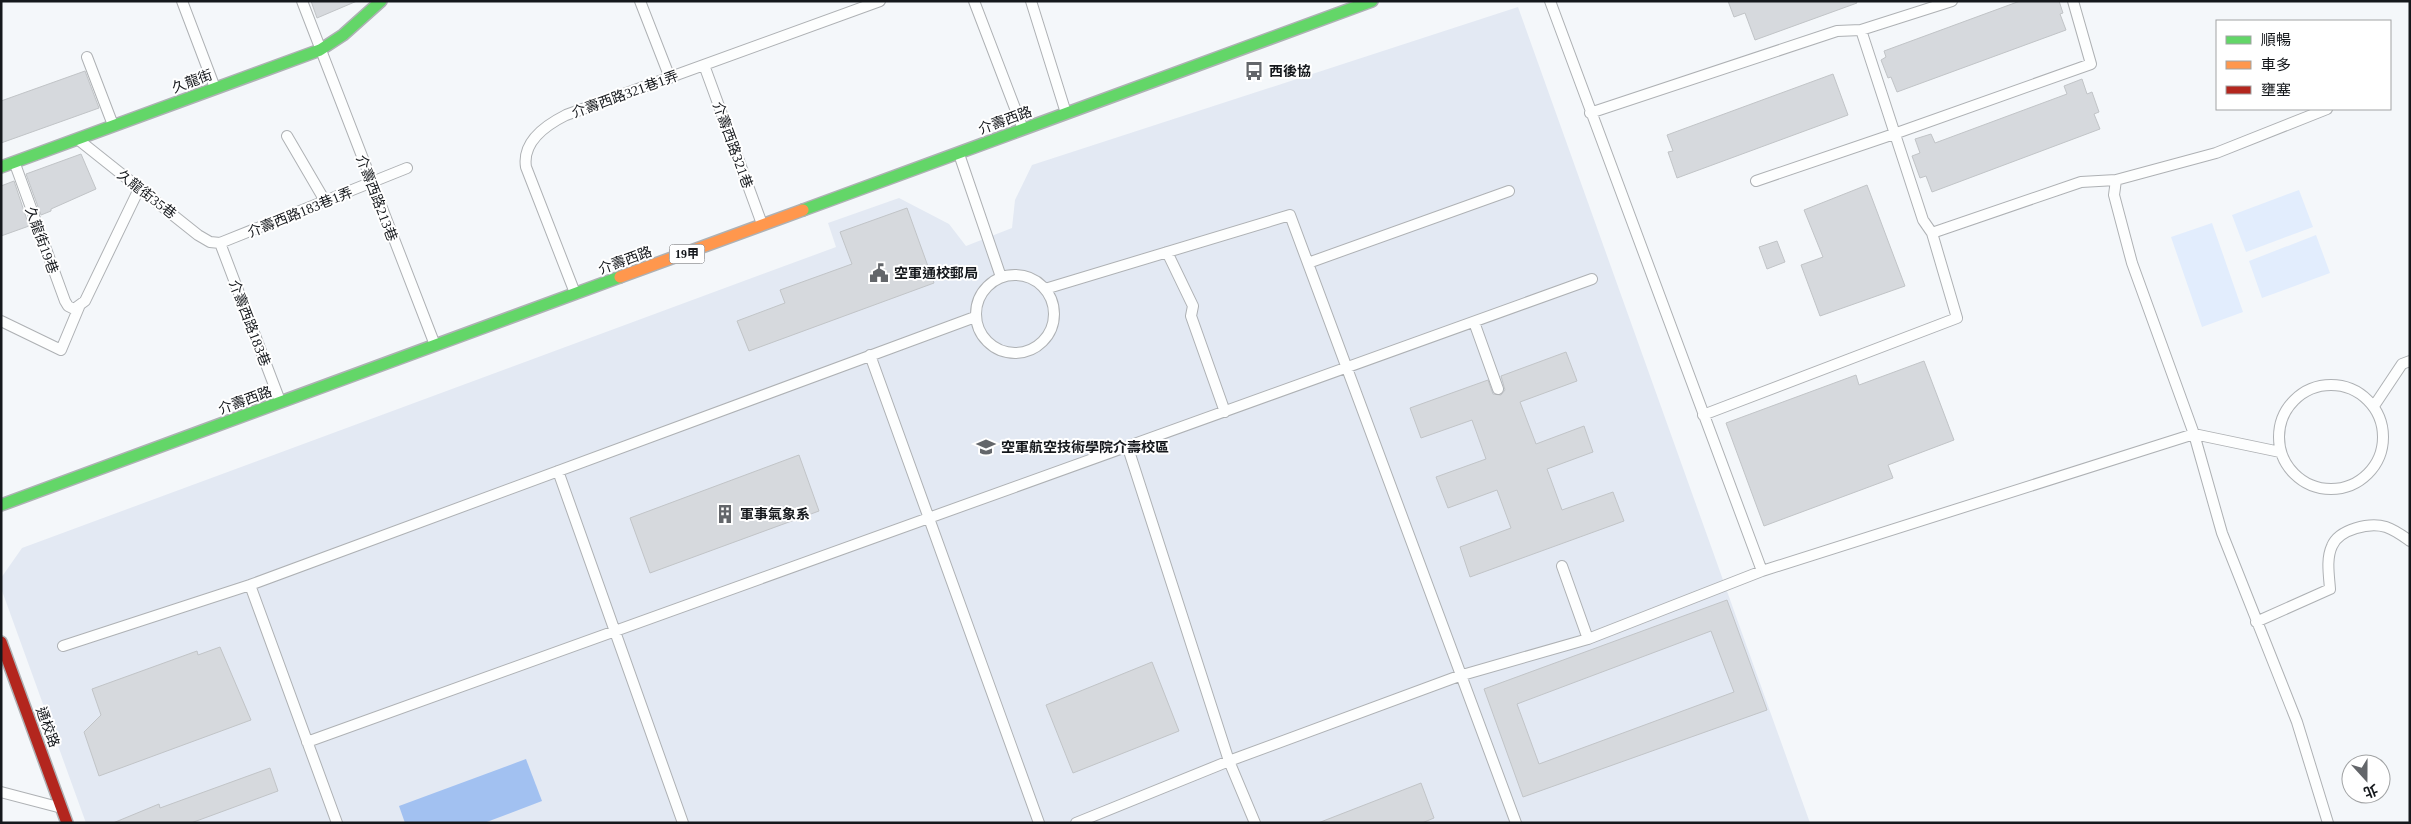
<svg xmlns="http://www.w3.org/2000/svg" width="2411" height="824" font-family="'Times New Roman','Noto Sans TC',serif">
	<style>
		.built { fill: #e3e9f3 }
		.green { fill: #e2edfd }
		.water { fill: #a2c1f1 }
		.building { fill: #d6d9dd; stroke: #c1c4c7; fill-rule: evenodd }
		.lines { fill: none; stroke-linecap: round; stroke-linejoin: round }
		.lane-casing { stroke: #aeb1b4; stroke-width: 12 }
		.fast-casing { stroke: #aeb1b4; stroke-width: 14 }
		.slow-casing { stroke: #aeb1b4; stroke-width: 14 }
		.jam-casing { stroke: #aeb1b4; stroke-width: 14 }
		.lane { stroke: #fdfefe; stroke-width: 10 }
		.fast { stroke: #63d668; stroke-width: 11 }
		.slow { stroke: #ff974d; stroke-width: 11 }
		.jam { stroke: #b3261e; stroke-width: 11 }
		.labels { text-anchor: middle; stroke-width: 4; stroke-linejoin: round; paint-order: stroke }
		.shield { fill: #fff; stroke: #5b5d60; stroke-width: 1 }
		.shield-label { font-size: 12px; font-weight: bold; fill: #15181c }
		.poi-label { font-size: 14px; font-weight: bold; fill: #15181c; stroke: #fff; text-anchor: start }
		.street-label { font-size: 14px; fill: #15181c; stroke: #fff }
	</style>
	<rect width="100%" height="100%" fill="#f4f7fa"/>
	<path class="built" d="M1518,7L1810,823H86L1,588V578L22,548L836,247L828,223L899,198L949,224L966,246L1012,228L1015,200L1032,165Z"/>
	<path class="green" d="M2299,190L2313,227L2246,252L2232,215Z
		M2212,223L2243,312L2202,327L2171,237Z
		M2316,235L2330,273L2262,298L2249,261Z"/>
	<path class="water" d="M526,759L542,801L484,823H405L399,806Z"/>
	<path class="building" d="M311,1H357L317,18Z
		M1728,1H1856L1857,3L1755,40L1745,13L1734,17Z
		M2020,1H2059L2063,13L2060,14L2066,30L1897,92L1891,77L1888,78L1881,60L1886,57L1884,51Z
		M85,71L99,108L1,143V101Z
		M1833,74L1848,115L1677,178L1668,152L1673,151L1667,135Z
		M2082,79L2087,94L2092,92L2099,112L2094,114L2100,129L1932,192L1926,176L1920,178L1912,156L1920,153L1915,139L1931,134L1935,143L2067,94L2064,86Z
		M81,154L96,189L51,209V211L41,215L26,174Z
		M14,181L29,226L1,236V186Z
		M1867,185L1905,286L1820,316L1801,265L1823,257L1804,210Z
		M907,208L934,283L749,351L737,321L785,303L780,290L852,264L840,232Z
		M1777,241L1785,262L1767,269L1759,247Z
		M1566,352L1577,381L1520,402L1536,444L1584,426L1593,452L1547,469L1562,510L1613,492L1624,521L1470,577L1460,547L1511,528L1497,490L1448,508L1436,477L1486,459L1472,420L1421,438L1410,408L1488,380L1493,394L1501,395L1505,390L1501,376Z
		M1924,361L1954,440L1888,465L1893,478L1764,526L1726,423L1856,375L1859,385Z
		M799,455L819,511L650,573L630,518Z
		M1727,600L1767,710L1523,797L1484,689ZM1711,631L1734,692L1539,764L1517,704Z
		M220,647L251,720L99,776L84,732L101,715L92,689L197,651L198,655Z
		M1152,662L1179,731L1073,773L1046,705Z
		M270,768L278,791L191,823H113L159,804L160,808Z
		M1421,783L1434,818L1422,823H1318Z"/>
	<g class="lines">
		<g class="lane-casing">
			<path id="lane" d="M182,1L215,88
				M302,1L435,345
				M640,1L670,78
				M974,1L1023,129
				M1031,1L1066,113
				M1550,1L1762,571L2194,434L2280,452
				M87,57L113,125
				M704,65L762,224
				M1590,113L1837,31L1861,30L1952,1
				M287,136L325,201
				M80,141L198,235L210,242L220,243L407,168
				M959,154L1001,277
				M15,164L65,301L68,306L74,309L85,301L139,189
				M2116,180L2114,195L2132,263L2194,434L2222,533L2297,722L2328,823
				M1756,181L1894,134L2091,64L2073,1
				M1932,233L2081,182L2116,180L2216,153L2327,109
				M220,243L280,401
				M1167,252L1193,306L1191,316L1225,412
				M1308,263L1509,191
				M976 314a39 39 0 1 1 78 0a39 39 0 1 1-78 0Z
				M1045,289L1290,215L1516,823
				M575,293L526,167C522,142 546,125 566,115L880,1
				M1,321L61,350L79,307
				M1474,322L1498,389
				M870,355L1039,823
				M2279 437a52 52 0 1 1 104 0a52 52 0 1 1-104 0Z
				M2374,406L2402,364L2410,361
				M1703,415L1957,318L1932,233L1923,220L1861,30
				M1128,448L1229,761L1255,823
				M558,471L683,823
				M1562,566L1588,639
				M250,585L337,823
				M2256,622L2330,589C2329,575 2326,559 2332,546C2339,529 2370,522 2386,527C2395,530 2403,536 2410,541
				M63,646L250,585L975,317
				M307,742L1592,279
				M1,792L58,807
				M1076,823L1229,761L1459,676L1588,639L1762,571"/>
		</g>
		<g class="fast-casing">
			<path id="fast" d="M1,167L320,50L343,35L381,1
				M803,210L1372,1
				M1,505L620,277"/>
		</g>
		<g class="slow-casing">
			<path id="slow" d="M620,277L803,210"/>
		</g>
		<g class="jam-casing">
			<path id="jam" d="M1,642L67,823"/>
		</g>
		<use href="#lane" class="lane"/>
		<use href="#fast" class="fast"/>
		<use href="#slow" class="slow"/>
		<use href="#jam" class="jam"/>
	</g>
	<defs>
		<g id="bus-bare" transform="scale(1.5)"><path d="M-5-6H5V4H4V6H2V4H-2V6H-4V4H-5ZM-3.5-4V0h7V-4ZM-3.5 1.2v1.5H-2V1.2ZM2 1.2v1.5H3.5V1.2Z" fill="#63666a" stroke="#fff" stroke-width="2.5" paint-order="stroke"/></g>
		<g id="civic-bare" transform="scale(1.5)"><path d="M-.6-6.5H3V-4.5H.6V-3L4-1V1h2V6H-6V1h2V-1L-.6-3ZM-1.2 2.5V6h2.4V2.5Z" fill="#63666a" stroke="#fff" stroke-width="2.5" paint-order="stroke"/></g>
		<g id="university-bare" transform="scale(1.5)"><path d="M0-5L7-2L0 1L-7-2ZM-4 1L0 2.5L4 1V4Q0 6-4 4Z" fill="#63666a" stroke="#fff" stroke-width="2.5" paint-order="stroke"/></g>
		<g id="building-bare" transform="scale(1.5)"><path d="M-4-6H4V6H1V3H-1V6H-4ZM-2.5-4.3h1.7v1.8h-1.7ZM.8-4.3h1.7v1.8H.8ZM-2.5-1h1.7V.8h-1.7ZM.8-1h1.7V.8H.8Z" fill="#63666a" stroke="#fff" stroke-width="2.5" paint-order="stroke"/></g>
	</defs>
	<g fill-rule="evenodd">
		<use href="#bus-bare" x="1254" y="71"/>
		<use href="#civic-bare" x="879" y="273"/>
		<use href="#university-bare" x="986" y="447"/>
		<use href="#building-bare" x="725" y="514"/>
	</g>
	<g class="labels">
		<rect class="shield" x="669.5" y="244.5" width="35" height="19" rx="4"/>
		<g class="shield-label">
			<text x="687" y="258">19甲</text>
		</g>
		<g class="poi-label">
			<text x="1269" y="76">西後協</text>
			<text x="894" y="278">空軍通校郵局</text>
			<text x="1001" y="452">空軍航空技術學院介壽校區</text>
			<text x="740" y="519">軍事氣象系</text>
		</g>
		<g class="street-label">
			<text transform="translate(192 81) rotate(-20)" y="5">久龍街</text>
			<text transform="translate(625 94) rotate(-20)" y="5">介壽西路321巷1弄</text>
			<text transform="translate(1005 120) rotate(-20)" y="5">介壽西路</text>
			<text transform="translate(733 145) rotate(70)" y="5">介壽西路321巷</text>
			<text transform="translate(147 194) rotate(38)" y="5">久龍街35巷</text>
			<text transform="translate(377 198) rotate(69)" y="5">介壽西路213巷</text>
			<text transform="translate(300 212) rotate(-22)" y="5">介壽西路183巷1弄</text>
			<text transform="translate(42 240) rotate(70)" y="5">久龍街19巷</text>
			<text transform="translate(625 260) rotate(-20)" y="5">介壽西路</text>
			<text transform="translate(250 323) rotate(69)" y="5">介壽西路183巷</text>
			<text transform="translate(245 400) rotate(-20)" y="5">介壽西路</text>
			<text transform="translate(48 727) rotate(70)" y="5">通校路</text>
		</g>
	</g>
	<rect width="2411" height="824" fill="none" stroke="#15181c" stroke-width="5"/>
	<rect x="2216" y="20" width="175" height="90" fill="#ffffff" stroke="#a1a3a4"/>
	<rect x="2226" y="36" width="25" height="8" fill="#63d668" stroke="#a1a3a4"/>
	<text x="2261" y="45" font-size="15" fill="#15181c">順暢</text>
	<rect x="2226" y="61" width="25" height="8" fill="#ff974d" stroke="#a1a3a4"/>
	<text x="2261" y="70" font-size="15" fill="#15181c">車多</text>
	<rect x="2226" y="86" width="25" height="8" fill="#b3261e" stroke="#a1a3a4"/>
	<text x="2261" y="95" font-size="15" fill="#15181c">壅塞</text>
	<g transform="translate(2366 779) rotate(159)"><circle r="24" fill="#ffffff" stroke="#a1a3a4"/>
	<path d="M0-4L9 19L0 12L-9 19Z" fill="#63666a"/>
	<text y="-8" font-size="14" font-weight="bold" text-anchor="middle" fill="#15181c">北</text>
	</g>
</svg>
